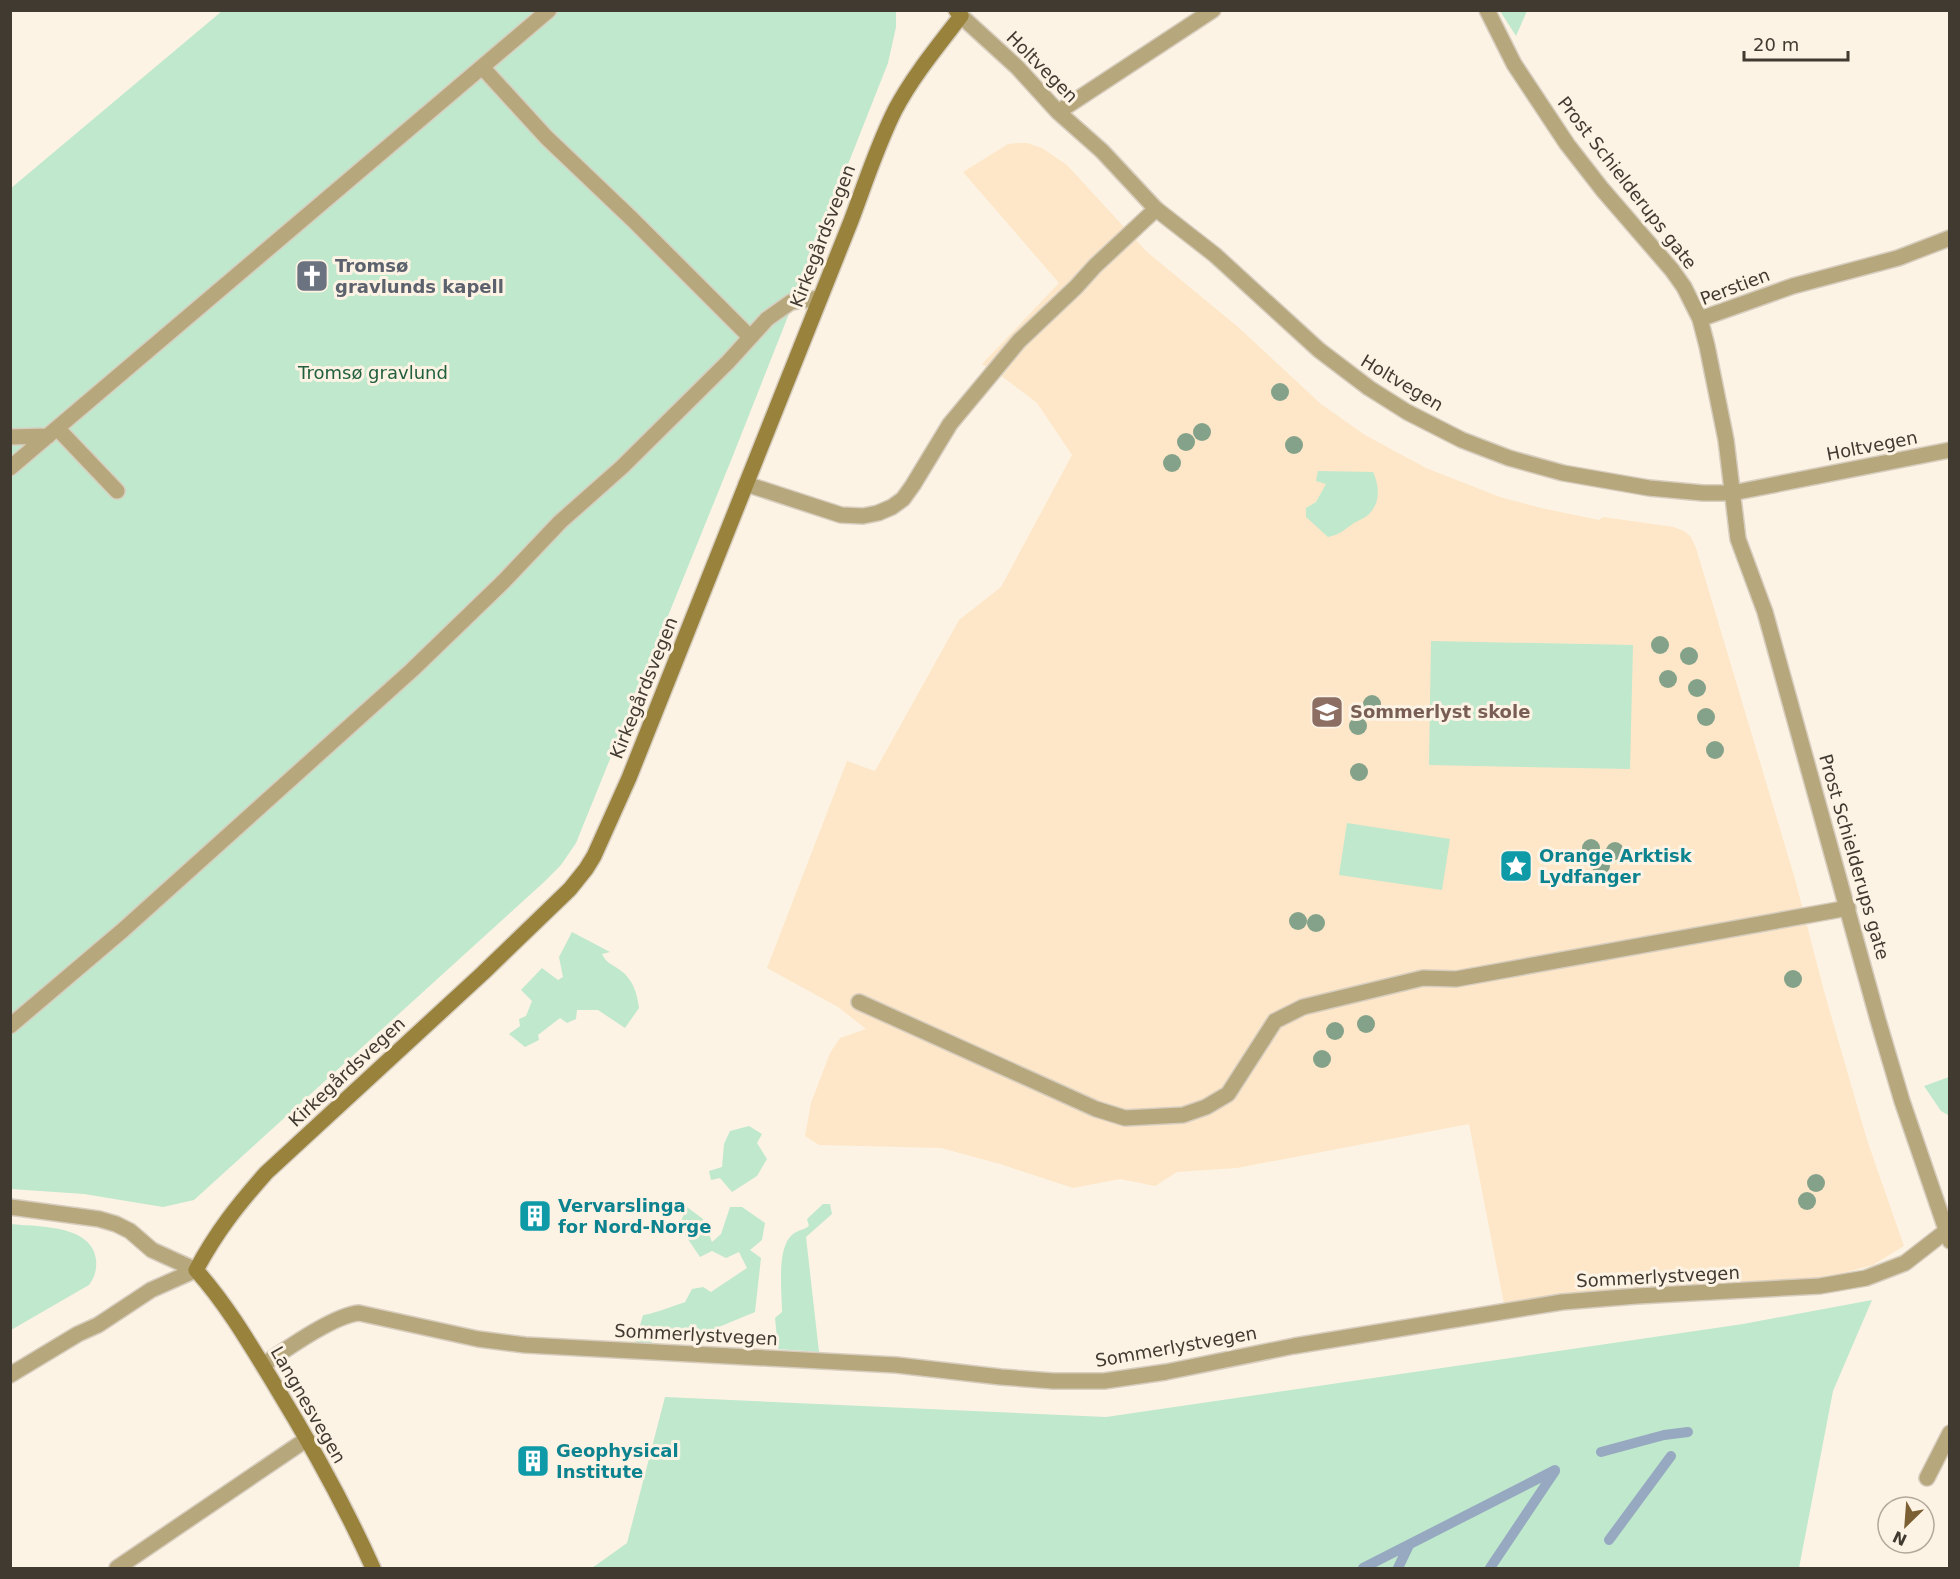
<svg xmlns="http://www.w3.org/2000/svg" width="1960" height="1579" font-family="'DejaVu Sans',sans-serif">
	<style>
		.built { fill: #fde7c8 }
		.green { fill: #bfe8cd }
		.lines { fill: none; stroke-linecap: round; stroke-linejoin: round }
		.stream { stroke: #97a9c0; stroke-width: 10 }
		.lane-casing { stroke: #d7cec0; stroke-width: 18 }
		.street-casing { stroke: #d7cec0; stroke-width: 18 }
		.secondary-casing { stroke: #d7cec0; stroke-width: 18 }
		.lane { stroke: #b7a77c; stroke-width: 15 }
		.street { stroke: #b7a77c; stroke-width: 15 }
		.secondary { stroke: #99823c; stroke-width: 15 }
		.tree { fill: #83a289 }
		.labels { text-anchor: middle; stroke-width: 6; stroke-linejoin: round; paint-order: stroke }
		.street-label { font-size: 18px; fill: #413a31; stroke: #fdf3e4 }
		.worship-label { font-size: 18px; font-weight: bold; fill: #5b616d; stroke: #fdf3e4; text-anchor: start }
		.park-label { font-size: 18px; fill: #205f3e; stroke: #fdf3e4 }
		.education-label { font-size: 18px; font-weight: bold; fill: #785e54; stroke: #fdf3e4; text-anchor: start }
		.culture-label { font-size: 18px; font-weight: bold; fill: #0d838f; stroke: #fdf3e4; text-anchor: start }
	</style>
	<rect width="100%" height="100%" fill="#fdf3e4"/>
	<path class="built" d="M1017,143H1027L1042,148L1067,165L1147,252L1238,327L1321,404L1365,435L1426,468L1500,497L1541,508L1599,520L1603,517L1674,527L1684,531L1691,537L1696,548L1795,879L1824,991L1867,1140L1904,1246L1873,1265L1813,1281L1588,1291L1504,1304L1469,1124L1237,1168L1177,1172L1155,1186L1120,1179L1073,1188L1000,1164L941,1148L819,1145L805,1136L811,1103L830,1053L840,1038L866,1029L838,1007L767,968L847,761L875,771L959,620L1001,587L1072,455L1037,403L1000,375L982,364L1059,283L963,172L1008,144Z"/>
	<path class="green" d="M222,11H896V27L888,63L734,453L576,843L561,865L543,883L194,1200L163,1207L84,1194L11,1189L10,189Z
		M1500,11H1527L1516,36Z
		M1318,471L1373,472C1379,485 1381,501 1370,513C1366,518 1359,520 1354,523C1344,530 1339,535 1328,537L1306,517V508L1316,502L1326,484L1316,481Z
		M1431,641L1633,645L1630,769L1429,765Z
		M1347,823L1450,839L1442,890L1339,875Z
		M572,932L610,952L602,954C606,963 612,964 620,970C633,979 637,993 639,1008L625,1028L598,1010H577L576,1019L567,1023L560,1018L538,1035L539,1040L525,1047L509,1034L520,1026L519,1019L526,1016L532,1001L521,990L542,968L558,980L563,977L559,957Z
		M1949,1077H1950L1949,1119L1948,1115L1941,1111L1924,1086Z
		M749,1126L762,1134L757,1143L767,1159L757,1176L732,1192L720,1178L711,1180L709,1171L722,1167L724,1144L730,1131Z
		M823,1204H830L832,1214L806,1237L819,1352L778,1349L775,1318L782,1312C782,1291 776,1247 793,1234C798,1230 804,1230 809,1226L807,1219Z
		M687,1207L703,1219L712,1242L721,1234L730,1207H742L765,1223L762,1240L750,1250L761,1258L755,1312L714,1329L699,1339L664,1328V1336L656,1338L649,1346L637,1343L631,1334L639,1329L643,1315C649,1315 677,1305 685,1302L692,1289L703,1287L711,1292L747,1268L739,1252L726,1258L712,1251L700,1257L679,1226Z
		M11,1224C37,1227 91,1224 96,1259C97,1269 95,1277 89,1285L11,1330Z
		M1872,1300L1833,1391L1799,1568H592L627,1543L665,1397L1106,1417L1743,1324Z"/>
	<g class="lines">
		<path class="stream" d="M1601,1452L1664,1435L1688,1432
			M1609,1540L1671,1456
			M1363,1568L1555,1470
			M1398,1568L1409,1545
			M1490,1568L1555,1471"/>
		<g class="lane-casing">
			<path id="lane" d="M482,67L546,137L632,219L750,337
				M57,428L117,491
				M10,437L48,436
				M10,468L549,10
				M746,484L841,515L863,516L878,513L892,507L903,499L913,485L950,424L1019,341L1076,287L1095,266L1156,209
				M859,1002L1096,1109L1125,1118L1183,1115L1206,1107L1228,1094L1275,1021L1303,1007L1423,978L1456,979L1848,908
				M10,1026L123,930L412,670L503,582L560,522L622,467L728,362L767,319L791,302L820,298
				M1927,1478L1950,1433
				M117,1568L307,1439"/>
		</g>
		<g class="street-casing">
			<path id="street" d="M1487,10L1514,64L1567,144L1602,189L1672,270L1684,287L1700,319L1707,346L1726,440L1738,539L1765,612L1878,1020L1902,1101L1950,1241
				M961,16L1017,67L1058,112L1102,151L1156,209L1215,255L1319,350L1369,388L1407,412L1462,440L1509,458L1563,473L1649,488L1703,493H1732L1950,450
				M1058,112L1213,10
				M1700,319L1793,286L1898,258L1950,238
				M10,1207L99,1219L116,1224L130,1231L152,1250L196,1270
				M263,1365C285,1350 334,1315 359,1313L478,1339L525,1345L896,1365L1001,1377L1053,1381H1104L1166,1372L1294,1346L1562,1302L1637,1296L1820,1286L1866,1278L1905,1263L1950,1228
				M10,1375L78,1334L98,1325L151,1290L196,1270"/>
		</g>
		<g class="secondary-casing">
			<path id="secondary" d="M373,1568C345,1506 312,1446 276,1387C251,1346 228,1306 196,1270C217,1231 237,1206 266,1173L483,973L570,889L586,869L594,856L629,778L851,221C865,184 877,146 895,110C913,76 938,46 961,16L956,10"/>
		</g>
		<use href="#lane" class="lane"/>
		<use href="#street" class="street"/>
		<use href="#secondary" class="secondary"/>
	</g>
	<g class="tree">
		<circle cx="1280" cy="392" r="9"/>
		<circle cx="1202" cy="432" r="9"/>
		<circle cx="1186" cy="442" r="9"/>
		<circle cx="1294" cy="445" r="9"/>
		<circle cx="1172" cy="463" r="9"/>
		<circle cx="1660" cy="645" r="9"/>
		<circle cx="1689" cy="656" r="9"/>
		<circle cx="1668" cy="679" r="9"/>
		<circle cx="1697" cy="688" r="9"/>
		<circle cx="1372" cy="704" r="9"/>
		<circle cx="1706" cy="717" r="9"/>
		<circle cx="1358" cy="726" r="9"/>
		<circle cx="1715" cy="750" r="9"/>
		<circle cx="1359" cy="772" r="9"/>
		<circle cx="1591" cy="848" r="9"/>
		<circle cx="1615" cy="851" r="9"/>
		<circle cx="1601" cy="866" r="9"/>
		<circle cx="1298" cy="921" r="9"/>
		<circle cx="1316" cy="923" r="9"/>
		<circle cx="1793" cy="979" r="9"/>
		<circle cx="1366" cy="1024" r="9"/>
		<circle cx="1335" cy="1031" r="9"/>
		<circle cx="1322" cy="1059" r="9"/>
		<circle cx="1816" cy="1183" r="9"/>
		<circle cx="1807" cy="1201" r="9"/>
	</g>
	<defs>
		<g id="church-square" transform="scale(1.725)"><rect x="-9" y="-9" width="18" height="18" rx="4" fill="#6b7280" stroke="#fdf3e4"/><path d="M-1.2-6h2.4v3.5h3.3v2.4h-3.3V6h-2.4V-.1h-3.3v-2.4h3.3Z" fill="#fff"/></g>
		<g id="school-square" transform="scale(1.725)"><rect x="-9" y="-9" width="18" height="18" rx="4" fill="#8d6e63" stroke="#fdf3e4"/><path d="M0-5L7-2L0 1L-7-2ZM-4 1L0 2.5L4 1V4Q0 6-4 4Z" fill="#fff"/></g>
		<g id="sight-square" transform="scale(1.725)"><rect x="-9" y="-9" width="18" height="18" rx="4" fill="#0f9aa8" stroke="#fdf3e4"/><path d="M0-6L1.8-2.2L6-1.7L2.9 1.2L3.7 5.4L0 3.3L-3.7 5.4L-2.9 1.2L-6-1.7L-1.8-2.2Z" fill="#fff"/></g>
		<g id="building-square" transform="scale(1.725)"><rect x="-9" y="-9" width="18" height="18" rx="4" fill="#0f9aa8" stroke="#fdf3e4"/><path d="M-4-6H4V6H1V3H-1V6H-4ZM-2.5-4.3h1.7v1.8h-1.7ZM.8-4.3h1.7v1.8H.8ZM-2.5-1h1.7V.8h-1.7ZM.8-1h1.7V.8H.8Z" fill="#fff"/></g>
	</defs>
	<g fill-rule="evenodd">
		<use href="#church-square" x="312" y="276"/>
		<use href="#school-square" x="1327" y="712"/>
		<use href="#sight-square" x="1516" y="866"/>
		<use href="#building-square" x="535" y="1216"/>
		<use href="#building-square" x="533" y="1461"/>
	</g>
	<g class="labels">
		<g class="street-label">
			<text transform="translate(1042 67) rotate(45)" y="6">Holtvegen</text>
			<text transform="translate(1627 183) rotate(52)" y="6">Prost Schielderups gate</text>
			<text transform="translate(823 236) rotate(-69)" y="6">Kirkegårdsvegen</text>
			<text transform="translate(1735 287) rotate(-21)" y="6">Perstien</text>
			<text transform="translate(1402 383) rotate(31)" y="6">Holtvegen</text>
			<text transform="translate(1872 446) rotate(-11)" y="6">Holtvegen</text>
			<text transform="translate(644 688) rotate(-68)" y="6">Kirkegårdsvegen</text>
			<text transform="translate(1854 857) rotate(74)" y="6">Prost Schielderups gate</text>
			<text transform="translate(347 1072) rotate(-43)" y="6">Kirkegårdsvegen</text>
			<text transform="translate(1658 1277) rotate(-3)" y="6">Sommerlystvegen</text>
			<text transform="translate(696 1335) rotate(3)" y="6">Sommerlystvegen</text>
			<text transform="translate(1176 1347) rotate(-10)" y="6">Sommerlystvegen</text>
			<text transform="translate(308 1405) rotate(60)" y="6">Langnesvegen</text>
		</g>
		<g class="worship-label">
			<text x="335" y="272">Tromsø<tspan x="335" dy="21">gravlunds kapell</tspan></text>
		</g>
		<g class="park-label">
			<text x="373" y="379">Tromsø gravlund</text>
		</g>
		<g class="education-label">
			<text x="1350" y="718">Sommerlyst skole</text>
		</g>
		<g class="culture-label">
			<text x="1539" y="862">Orange Arktisk<tspan x="1539" dy="21">Lydfanger</tspan></text>
			<text x="558" y="1212">Vervarslinga<tspan x="558" dy="21">for Nord-Norge</tspan></text>
			<text x="556" y="1457">Geophysical<tspan x="556" dy="21">Institute</tspan></text>
		</g>
	</g>
	<rect width="1960" height="1579" fill="none" stroke="#413a31" stroke-width="24"/>
	<g transform="translate(1906 1525) rotate(205)"><circle r="28" fill="#fdf3e4" stroke="#b2a99c" stroke-width="1.5"/>
	<path d="M0-4.5L10 22L0 15L-10 22Z" fill="#7c5f32"/>
	<text y="-9" font-size="16" font-weight="bold" text-anchor="middle" fill="#413a31">N</text>
	</g>
	<path d="M1744 51v9h104v-9" fill="none" stroke="#413a31" stroke-width="3"/>
	<text x="1753" y="51" font-size="18" fill="#413a31" stroke="#fdf3e4" stroke-width="4.5" paint-order="stroke">20 m</text>
</svg>
